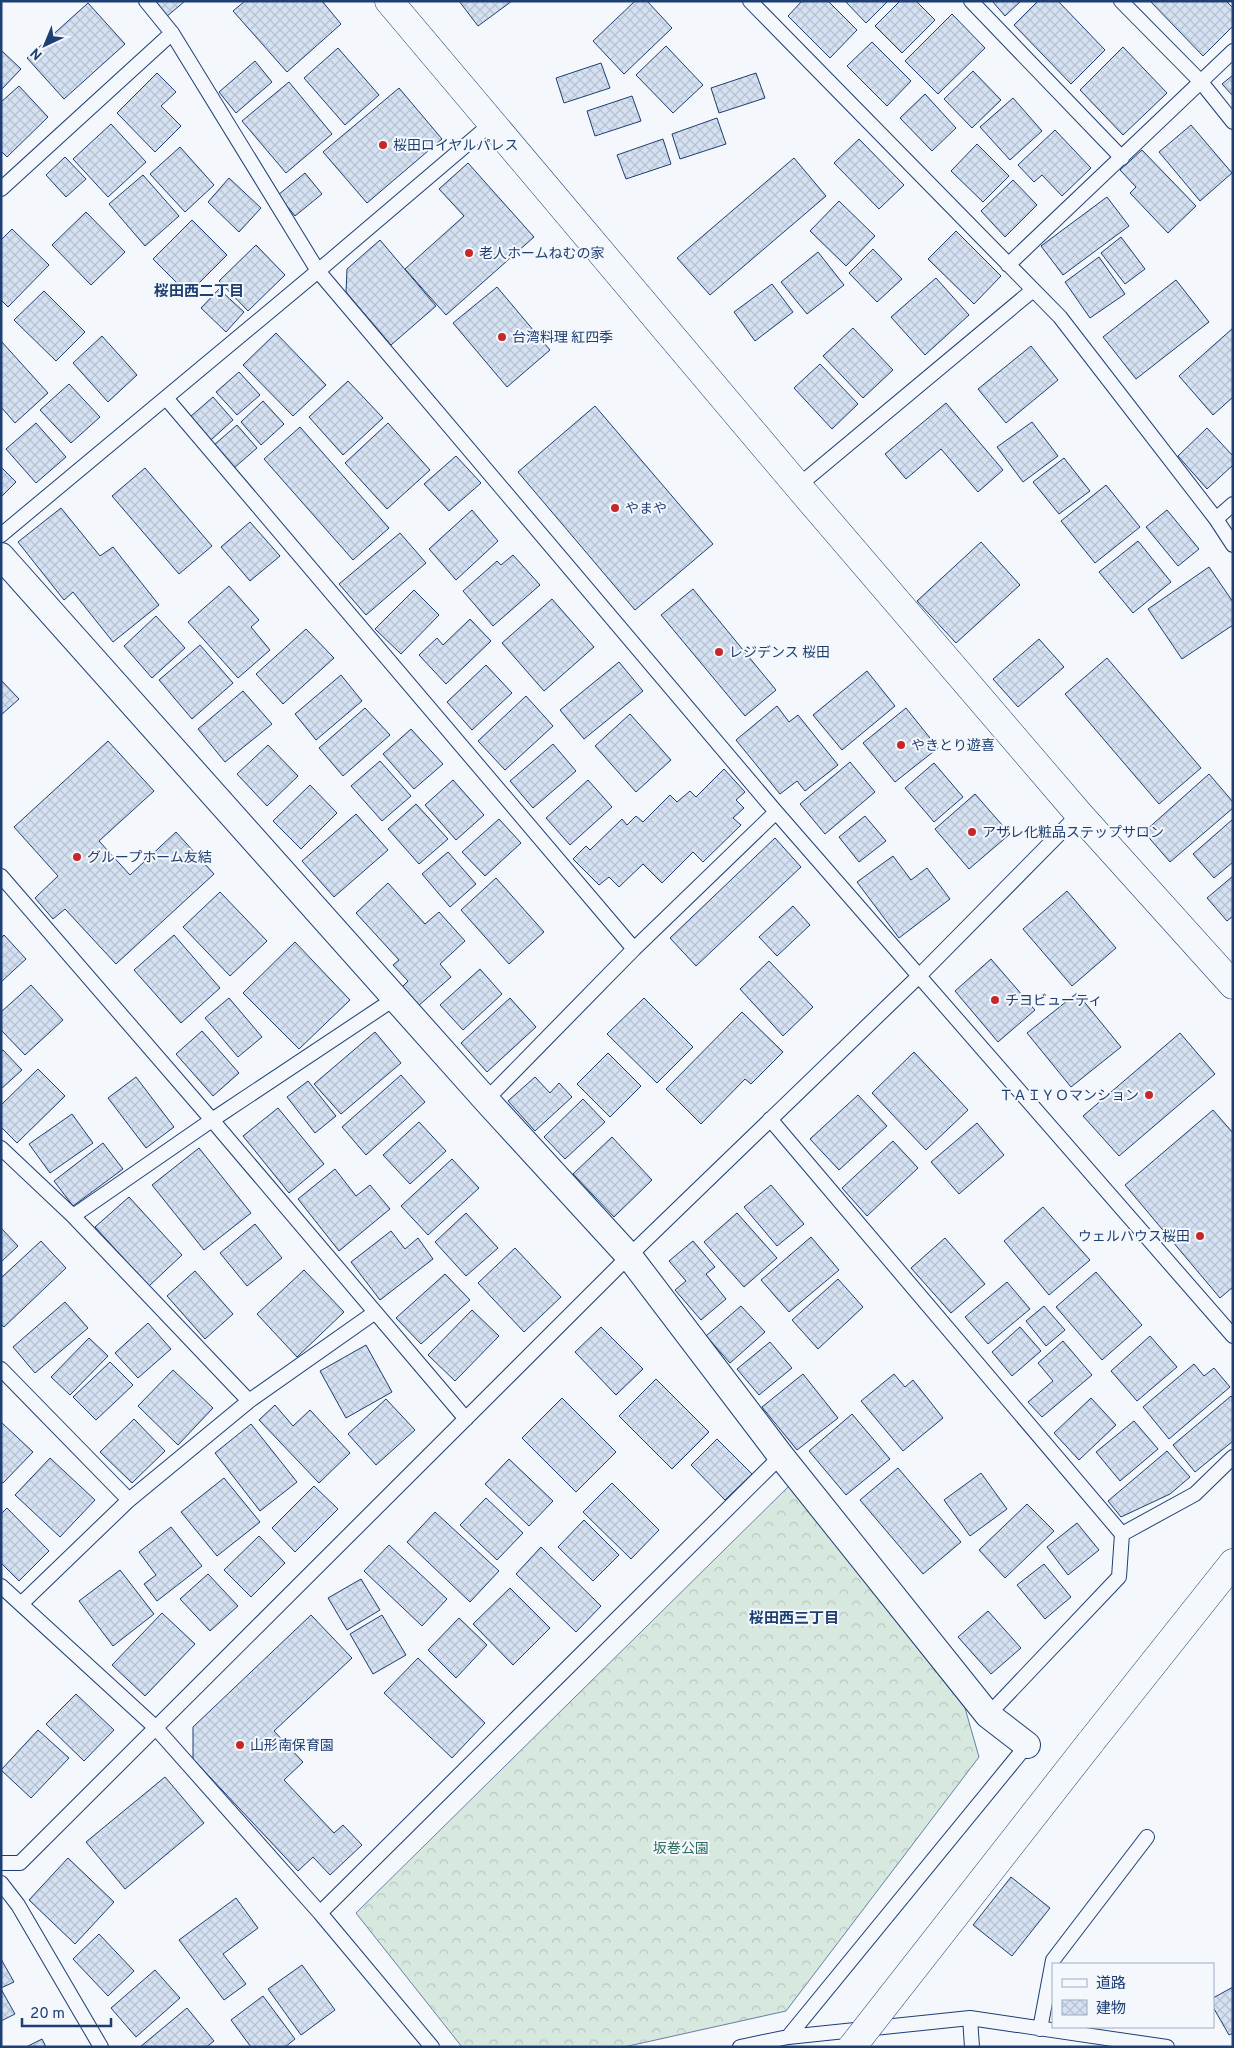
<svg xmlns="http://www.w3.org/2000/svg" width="1234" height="2048" font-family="Overpass,'Noto Sans JP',sans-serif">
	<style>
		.forest { fill: url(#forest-crowns); stroke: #687fa3 }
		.building { fill: url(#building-cross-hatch); stroke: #1d3f73 }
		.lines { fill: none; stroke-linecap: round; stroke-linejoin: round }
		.service-casing { stroke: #1d3f73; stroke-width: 16 }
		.minor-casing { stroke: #1d3f73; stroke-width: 28 }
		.tertiary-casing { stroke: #1d3f73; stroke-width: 29 }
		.service { stroke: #f4f7fb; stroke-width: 14 }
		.minor { stroke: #f4f7fb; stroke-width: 26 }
		.tertiary { stroke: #f4f7fb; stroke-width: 28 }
		.tertiary-bridge-casing { stroke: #1d3f73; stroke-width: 29; stroke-linecap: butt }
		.tertiary-bridge { stroke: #f4f7fb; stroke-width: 28 }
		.poi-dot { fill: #c62828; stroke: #f4f7fb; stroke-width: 2 }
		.labels { text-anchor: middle; stroke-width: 4; stroke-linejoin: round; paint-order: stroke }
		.poi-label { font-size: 14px; fill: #1d3f73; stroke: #f4f7fb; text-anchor: start }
		.park-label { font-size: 14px; fill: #2c6c60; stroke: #f4f7fb }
		.neighbourhood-label { font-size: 15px; font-weight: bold; fill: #1d3f73; stroke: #f4f7fb }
	</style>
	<defs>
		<pattern id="forest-crowns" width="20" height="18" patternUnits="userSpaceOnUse" patternTransform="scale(1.25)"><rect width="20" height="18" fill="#d7e8df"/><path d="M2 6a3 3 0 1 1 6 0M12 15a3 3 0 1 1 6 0" fill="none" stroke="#b8c8c3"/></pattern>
		<pattern id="building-cross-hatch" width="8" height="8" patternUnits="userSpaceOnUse" patternTransform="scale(1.25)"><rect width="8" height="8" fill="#d5e0f0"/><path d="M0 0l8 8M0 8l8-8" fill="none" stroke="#b6c1d1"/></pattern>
	</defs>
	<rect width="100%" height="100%" fill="#f4f7fb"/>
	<path class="forest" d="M789,1486L965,1708L979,1757L786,2011L624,2047H462L356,1913Z"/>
	<path class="building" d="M153,1H185L166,17Z
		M245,1H322L341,24L287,72L233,11Z
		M459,1H512L478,26Z
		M635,1H647L672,28L624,74L593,41Z
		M802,1H828L857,30L830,58L788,16Z
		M845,1H888L866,23Z
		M900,1H916L935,20L902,53L875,26Z
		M992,1H1021L1005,16Z
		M1038,1H1058L1105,50L1071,84L1014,25Z
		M1150,1H1226L1233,8V26L1203,56Z
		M88,3L125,44L64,99L27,58Z
		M952,14L985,48L938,94L905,61Z
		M872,42L911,81L887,106L847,66Z
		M666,46L703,85L673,113L636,75Z
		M1123,47L1167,93L1123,135L1080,90Z
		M338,48L379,95L345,125L304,78Z
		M1,50L21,69L1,90Z
		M255,61L272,82L236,113L219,92Z
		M601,63L610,88L564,103L556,78Z
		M973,71L1001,100L972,128L944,99Z
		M157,73L176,92L161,106L181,126L155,152L117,113Z
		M756,73L765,98L719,113L711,88Z
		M1233,75V96L1222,84Z
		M289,82L332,134L286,173L242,121Z
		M19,86L48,117L7,157L1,151V102Z
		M399,88L442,139L367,203L323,152Z
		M925,94L956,128L932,151L900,118Z
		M632,96L641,121L595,136L587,111Z
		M1013,98L1042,131L1010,160L980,127Z
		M717,118L726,144L680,159L672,134Z
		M111,124L146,162L108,197L73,159Z
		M1191,125L1232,173L1200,201L1159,152Z
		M1055,130L1091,168L1062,196L1042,175L1034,182L1018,165Z
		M663,139L671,164L626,179L617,155Z
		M859,139L904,185L879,209L834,163Z
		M977,144L1009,176L983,202L951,171Z
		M180,147L214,185L185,212L150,174Z
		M1142,150L1196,206L1168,233L1130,193L1136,187L1120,170Z
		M65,157L86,179L66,197L46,175Z
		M794,158L826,196L710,295L677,258Z
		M468,163L534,237L446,315L405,269L464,216L439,189Z
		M305,173L322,194L295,216L278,195Z
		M143,175L179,216L145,246L109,204Z
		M229,178L261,208L239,232L208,202Z
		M1013,180L1037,205L1005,237L981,211Z
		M1107,197L1129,226L1063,275L1041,246Z
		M839,201L875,236L846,266L810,231Z
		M86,212L125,252L91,285L52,245Z
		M192,220L227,255L188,294L153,259Z
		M12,229L49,265L8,307L1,300V240Z
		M956,231L1001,276L974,304L928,259Z
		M1121,237L1145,269L1125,284L1101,253Z
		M380,240L436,306L391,345L346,292L347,269Z
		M256,245L285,275L248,311L219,281Z
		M873,249L902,279L877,302L849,273Z
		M818,252L844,285L807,314L781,282Z
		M1099,257L1125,294L1090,318L1065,282Z
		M936,278L969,315L925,355L891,317Z
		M1176,280L1209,322L1136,379L1103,337Z
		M772,284L793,312L755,341L734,312Z
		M497,287L550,350L507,387L453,323Z
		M219,289L244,312L226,332L201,308Z
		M44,291L85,332L56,361L14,320Z
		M853,328L893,370L863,398L823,356Z
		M1233,328V397L1213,415L1179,376Z
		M276,333L326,385L293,416L243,365Z
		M102,336L137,375L108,402L73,363Z
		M1,341L48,393L15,423L1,407Z
		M1031,346L1058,380L1006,423L978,389Z
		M820,364L858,404L832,429L794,388Z
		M239,372L260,395L237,415L216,392Z
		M348,381L383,418L343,455L309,417Z
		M69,384L100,417L71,443L40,410Z
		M213,397L233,420L211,440L190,417Z
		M263,401L284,424L261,445L241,422Z
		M946,403L1003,470L978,492L941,449L906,479L885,454Z
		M595,406L713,544L635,610L518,472Z
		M1032,422L1058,456L1023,482L997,447Z
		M36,423L66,457L36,483L6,449Z
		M388,423L430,470L387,509L345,463Z
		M237,425L257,448L234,468L214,445Z
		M300,427L389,528L353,560L264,459Z
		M1207,428L1233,456V465L1207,489L1178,456Z
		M456,456L481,483L449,511L424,484Z
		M1064,458L1090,491L1059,514L1033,482Z
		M1,467L16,482L1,497Z
		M145,468L212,546L179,574L112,496Z
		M1106,485L1140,527L1095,563L1061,521Z
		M61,508L100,556L113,547L159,605L113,642L73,592L64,600L18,542Z
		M472,510L498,541L456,580L429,549Z
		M1167,510L1199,549L1178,566L1146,527Z
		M250,522L280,556L250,581L221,547Z
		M400,533L426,563L366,615L339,584Z
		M1138,541L1171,582L1133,613L1099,572Z
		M981,542L1020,585L956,643L917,601Z
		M513,555L540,585L493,626L463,591L497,561L501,565Z
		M1209,567L1233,602V625L1182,659L1148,609Z
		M229,586L259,620L251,627L270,650L238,678L188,622Z
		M693,589L776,690L745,716L661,615Z
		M414,590L439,615L401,654L375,629Z
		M552,599L594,647L544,691L502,643Z
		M156,616L185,648L152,678L124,646Z
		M470,619L491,641L446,684L419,655L437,638L443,645Z
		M306,629L334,658L283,704L256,674Z
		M1039,639L1064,667L1018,707L993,679Z
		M200,645L233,683L192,719L159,680Z
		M1107,658L1201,768L1159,804L1065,694Z
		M619,662L643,691L584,739L560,710Z
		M486,665L512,693L472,730L447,702Z
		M867,671L895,706L842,750L813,715Z
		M341,675L362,701L316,740L295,714Z
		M1,680L19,699L1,715Z
		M243,691L272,724L225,762L198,729Z
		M526,696L553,726L505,770L478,741Z
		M777,706L789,722L798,715L838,765L805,791L797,781L780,794L736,740Z
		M365,708L390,735L343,776L319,748Z
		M906,708L938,748L895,782L863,743Z
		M630,714L671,760L636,792L595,746Z
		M411,729L443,764L414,789L383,754Z
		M108,741L154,791L99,841L130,875L176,832L214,874L116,964L65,909L53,919L35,898L58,876L14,827Z
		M553,744L576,771L533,808L510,781Z
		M268,745L298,776L267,806L237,774Z
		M380,761L411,796L382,821L351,786Z
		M850,762L875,792L825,834L800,804Z
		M934,763L963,797L934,822L905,788Z
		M724,769L745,792L736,800L744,808L733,818L741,825L703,862L693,852L662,883L643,864L619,887L609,877L599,885L573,859L586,846L590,850L622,819L627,825L636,816L643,822L670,795L677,802L690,791L696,797Z
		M1209,774L1233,802V808L1170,862L1144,832Z
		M453,780L484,815L456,840L425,805Z
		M588,780L612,807L570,845L546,818Z
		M310,785L337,813L301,849L273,821Z
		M975,794L1010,834L969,869L935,829Z
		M416,804L448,839L419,864L388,829Z
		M356,814L388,850L334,897L302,861Z
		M865,816L886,841L859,862L839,837Z
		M499,819L521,843L485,876L462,852Z
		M1233,819V862L1214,878L1193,854Z
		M775,838L801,867L696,966L670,938Z
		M448,852L476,884L450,907L422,874Z
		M893,856L911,880L927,868L950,899L899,938L857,882Z
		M1233,876V916L1227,921L1207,898Z
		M496,878L544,932L509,964L461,910Z
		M388,883L425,924L439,912L465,941L440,964L451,977L417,1007L401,988L408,981L393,965L399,960L356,913Z
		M1067,891L1116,948L1072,986L1023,929Z
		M220,892L267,941L230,976L183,927Z
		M793,906L810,925L777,956L759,937Z
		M4,935L26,959L1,982V938Z
		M174,935L220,988L181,1023L134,970Z
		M295,942L350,1000L299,1049L243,993Z
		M991,959L1035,1010L998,1042L955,991Z
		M769,961L813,1007L783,1036L740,989Z
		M480,969L502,994L463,1030L440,1005Z
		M31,985L63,1020L25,1055L1,1030V1012Z
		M1077,993L1121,1047L1071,1087L1027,1033Z
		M229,998L262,1037L238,1057L205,1018Z
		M510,998L536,1027L487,1072L461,1043Z
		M644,998L693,1047L657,1083L607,1034Z
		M742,1012L783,1052L751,1084L745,1079L701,1124L666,1089Z
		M202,1031L239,1073L213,1096L176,1054Z
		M375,1032L401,1063L341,1114L314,1084Z
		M1180,1033L1215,1074L1119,1156L1083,1116Z
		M3,1050L22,1070L1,1089V1051Z
		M914,1052L968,1110L926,1150L872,1093Z
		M608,1053L641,1086L610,1117L577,1084Z
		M38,1069L65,1096L17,1143L1,1127V1105Z
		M401,1075L425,1102L366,1155L342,1127Z
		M136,1077L174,1127L146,1148L108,1098Z
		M535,1077L550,1093L559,1083L572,1097L535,1131L508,1101Z
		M308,1081L336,1116L315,1133L287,1097Z
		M858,1095L887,1126L839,1170L810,1139Z
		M583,1099L605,1122L565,1159L544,1137Z
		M278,1108L324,1164L289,1193L243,1136Z
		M1213,1110L1233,1133V1287L1220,1298L1125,1185Z
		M72,1114L93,1143L50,1173L29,1144Z
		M419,1122L446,1151L410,1184L383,1155Z
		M977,1123L1004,1155L959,1194L931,1162Z
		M612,1137L652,1180L614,1217L573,1174Z
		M893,1141L918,1168L867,1216L842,1188Z
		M103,1143L123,1169L73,1206L54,1181Z
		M199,1148L251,1213L204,1250L152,1185Z
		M452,1159L479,1188L428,1235L401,1206Z
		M335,1169L356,1196L370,1185L390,1209L339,1251L298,1199Z
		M771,1185L804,1224L777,1246L744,1207Z
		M129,1197L182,1255L149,1286L95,1227Z
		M1043,1207L1090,1260L1049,1295L1004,1241Z
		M466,1213L498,1248L466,1276L435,1242Z
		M737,1213L777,1258L744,1287L704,1242Z
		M255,1224L282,1258L247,1286L220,1253Z
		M1,1228L18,1246L1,1262Z
		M391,1231L405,1249L418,1238L433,1259L380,1300L351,1262Z
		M811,1237L839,1270L789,1312L761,1280Z
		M945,1238L985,1284L951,1313L911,1268Z
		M41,1241L66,1268L4,1327L1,1324V1278Z
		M693,1241L715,1267L706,1274L726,1299L701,1320L675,1290L686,1281L669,1261Z
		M515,1248L561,1297L524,1332L478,1283Z
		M304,1270L344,1312L297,1357L257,1314Z
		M195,1271L233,1314L205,1339L167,1296Z
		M1096,1272L1142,1325L1102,1360L1056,1307Z
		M445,1274L470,1300L421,1344L396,1318Z
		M838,1279L863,1307L818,1349L792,1320Z
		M1007,1282L1030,1309L988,1344L965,1317Z
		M65,1302L88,1328L35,1373L13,1347Z
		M741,1306L765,1332L730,1363L706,1336Z
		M1044,1306L1065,1330L1046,1346L1026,1321Z
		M472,1310L499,1336L455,1381L428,1355Z
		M148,1323L171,1349L138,1378L115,1353Z
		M601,1327L643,1369L616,1395L575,1352Z
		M1020,1327L1041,1351L1012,1376L992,1352Z
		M1150,1336L1177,1367L1137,1401L1111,1371Z
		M89,1338L108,1356L70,1395L51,1377Z
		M1063,1341L1092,1375L1042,1417L1028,1402L1053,1381L1038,1363Z
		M770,1342L792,1368L759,1395L737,1369Z
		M366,1345L392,1392L346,1418L320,1371Z
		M110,1362L133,1385L96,1420L73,1397Z
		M1194,1364L1204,1376L1214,1368L1230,1387L1169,1439L1143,1407Z
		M173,1370L213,1408L178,1445L138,1406Z
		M803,1374L838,1418L797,1450L762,1407Z
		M894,1374L905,1387L913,1380L943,1418L903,1451L861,1401Z
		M656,1379L709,1432L672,1469L619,1416Z
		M1231,1396L1233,1398V1441L1195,1472L1173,1445Z
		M562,1398L616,1452L576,1492L522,1438Z
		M1091,1398L1116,1425L1079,1460L1054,1433Z
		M386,1399L415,1430L376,1465L348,1434Z
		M275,1405L293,1426L310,1410L350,1453L319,1483L259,1420Z
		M852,1414L890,1459L846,1495L809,1451Z
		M134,1419L165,1451L132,1483L100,1452Z
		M1134,1421L1158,1449L1120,1481L1096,1452Z
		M1,1422L33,1452L3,1483L1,1482Z
		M251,1424L297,1482L260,1511L215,1453Z
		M717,1439L752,1474L725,1500L691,1465Z
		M1167,1451L1190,1477L1170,1494L1121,1517L1108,1501Z
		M50,1458L95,1500L60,1537L15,1495Z
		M509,1459L553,1501L529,1526L485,1484Z
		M898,1468L961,1542L923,1574L860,1500Z
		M981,1473L1007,1509L970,1536L944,1500Z
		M224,1478L260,1522L217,1556L181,1512Z
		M612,1483L659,1530L631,1559L583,1512Z
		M314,1486L338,1509L295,1552L272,1528Z
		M486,1498L523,1533L497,1560L460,1525Z
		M1027,1504L1054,1531L1005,1578L979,1550Z
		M7,1508L49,1551L19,1581L1,1563V1514Z
		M435,1512L499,1571L470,1602L407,1542Z
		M584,1520L619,1555L593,1581L558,1547Z
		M1077,1523L1099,1550L1068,1575L1047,1547Z
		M171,1527L202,1566L157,1601L144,1584L156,1575L139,1552Z
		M259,1536L285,1563L251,1597L224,1570Z
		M389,1545L447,1599L422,1626L364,1571Z
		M541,1547L601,1606L576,1632L516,1574Z
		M1044,1564L1071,1597L1045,1619L1017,1585Z
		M120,1570L154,1614L113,1646L79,1601Z
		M208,1574L238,1606L210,1631L180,1599Z
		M361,1579L380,1610L347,1630L328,1598Z
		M510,1588L550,1628L513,1665L473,1624Z
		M988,1611L1021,1648L991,1674L958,1637Z
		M162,1613L195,1644L145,1696L112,1665Z
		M311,1615L352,1658L274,1731L303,1762L284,1780L334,1833L343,1825L362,1845L330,1875L313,1857L298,1871L193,1759V1727Z
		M382,1615L406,1655L373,1674L350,1634Z
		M459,1618L487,1645L456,1678L428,1650Z
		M418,1658L485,1723L452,1758L384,1693Z
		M76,1694L114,1730L84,1761L46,1724Z
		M38,1730L69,1758L31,1798L1,1770Z
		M165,1777L204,1823L125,1889L86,1842Z
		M68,1858L114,1902L75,1944L29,1900Z
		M1011,1877L1050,1908L1012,1956L973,1925Z
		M236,1898L258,1928L223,1954L246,1984L224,2000L179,1940Z
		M99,1934L134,1971L108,1996L73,1959Z
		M1,1959L14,1982L1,1988Z
		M302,1965L335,2010L301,2035L268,1989Z
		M155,1970L180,1998L136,2037L111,2008Z
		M1233,1987V2033L1229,2035L1213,2007V1998Z
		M1,1989L15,2014L1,2021Z
		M263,1996L295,2039L285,2047H251L231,2020Z
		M187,2008L214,2041L206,2047H140Z
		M42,2039L46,2047H26Z"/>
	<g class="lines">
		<g class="service-casing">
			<path id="service" d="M146,1L172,33L318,271L776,812L1233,1336
				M750,1L1060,317L1216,519L1233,545
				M971,1L1122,158
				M1121,1L1201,82L1233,122
				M1,189L172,33
				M1008,265L1233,51
				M166,398L634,949
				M798,486L1033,290
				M1216,519L1233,504
				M1,535L318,271L492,123
				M1,876L212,1120L397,997
				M486,1100L634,949L776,812
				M770,1119L1122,1534
				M1,1148L73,1216L249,1401
				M73,1216L212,1120L466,1419
				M1,1369L129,1500L21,1604
				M129,1500L249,1401L374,1313
				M1,1586L155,1727L320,1913L432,2047
				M988,1715L1119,1577L1122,1534L1195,1494L1233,1457
				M1,1863H20L629,1256L920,975L1079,814
				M1,1883L18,1905L101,2047
				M320,1913L781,1456
				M970,2018L972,2047
				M1040,2029L1053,1960L1147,1837
				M788,2037L970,2018L1167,2047
				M740,2047L788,2037L1027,1745"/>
		</g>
		<g class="minor-casing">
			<path id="minor" d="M1,556L486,1100L629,1256L781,1456L988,1715L1027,1745"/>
		</g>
		<g class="tertiary-casing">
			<path id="tertiary" d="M389,1L798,486L1079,814L1233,985
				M1090,1743L1233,1563"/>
		</g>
		<use href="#service" class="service"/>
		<use href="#minor" class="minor"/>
		<use href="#tertiary" class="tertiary"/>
		<g class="tertiary-bridge-casing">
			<path id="tertiary-bridge" d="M852,2047L1090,1743"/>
		</g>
		<use href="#tertiary-bridge" class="tertiary-bridge"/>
	</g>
	<g class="poi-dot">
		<circle cx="383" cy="145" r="5"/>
		<circle cx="469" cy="253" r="5"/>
		<circle cx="502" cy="337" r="5"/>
		<circle cx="615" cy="508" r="5"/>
		<circle cx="719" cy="652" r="5"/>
		<circle cx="901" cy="745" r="5"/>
		<circle cx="972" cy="832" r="5"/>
		<circle cx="77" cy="857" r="5"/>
		<circle cx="995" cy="1000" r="5"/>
		<circle cx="1149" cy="1095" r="5"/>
		<circle cx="1200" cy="1236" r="5"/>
		<circle cx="240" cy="1745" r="5"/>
	</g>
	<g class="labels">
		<g class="poi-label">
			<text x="393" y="150">桜田ロイヤルパレス</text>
			<text x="479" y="258">老人ホームねむの家</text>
			<text x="512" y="342">台湾料理 紅四季</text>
			<text x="625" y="513">やまや</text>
			<text x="729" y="657">レジデンス 桜田</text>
			<text x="911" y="750">やきとり遊喜</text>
			<text x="982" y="837">アザレ化粧品ステップサロン</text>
			<text x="87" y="862">グループホーム友結</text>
			<text x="1005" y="1005">チヨビューティ</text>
			<text x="1139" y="1100" text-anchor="end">ＴＡＩＹＯマンション</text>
			<text x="1190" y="1241" text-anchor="end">ウェルハウス桜田</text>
			<text x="250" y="1750">山形南保育園</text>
		</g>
		<g class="park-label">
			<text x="681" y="1853">坂巻公園</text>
		</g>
		<g class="neighbourhood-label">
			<text x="199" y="296">桜田西二丁目</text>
			<text x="794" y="1623">桜田西三丁目</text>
		</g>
	</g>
	<rect width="1234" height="2048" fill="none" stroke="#1d3f73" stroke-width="5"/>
	<rect x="1052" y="1963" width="162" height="65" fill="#f4f7fb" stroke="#9eadc5"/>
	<rect x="1062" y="1979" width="25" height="8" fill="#f4f7fb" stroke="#9eadc5"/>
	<text x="1096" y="1988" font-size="15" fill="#1d3f73">道路</text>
	<rect x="1062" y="2000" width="25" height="15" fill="url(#building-cross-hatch)" stroke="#9eadc5"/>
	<text x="1096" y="2013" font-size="15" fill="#1d3f73">建物</text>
	<g transform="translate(45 45) rotate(224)" stroke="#f4f7fb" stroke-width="4" paint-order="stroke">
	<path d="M0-4L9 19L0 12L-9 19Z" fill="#1d3f73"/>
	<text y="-8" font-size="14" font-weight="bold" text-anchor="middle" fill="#1d3f73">N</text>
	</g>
	<path d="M22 2018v8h89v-8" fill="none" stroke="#1d3f73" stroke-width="2.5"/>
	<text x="30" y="2018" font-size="15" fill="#1d3f73" stroke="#f4f7fb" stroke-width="4" paint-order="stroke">20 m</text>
</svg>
